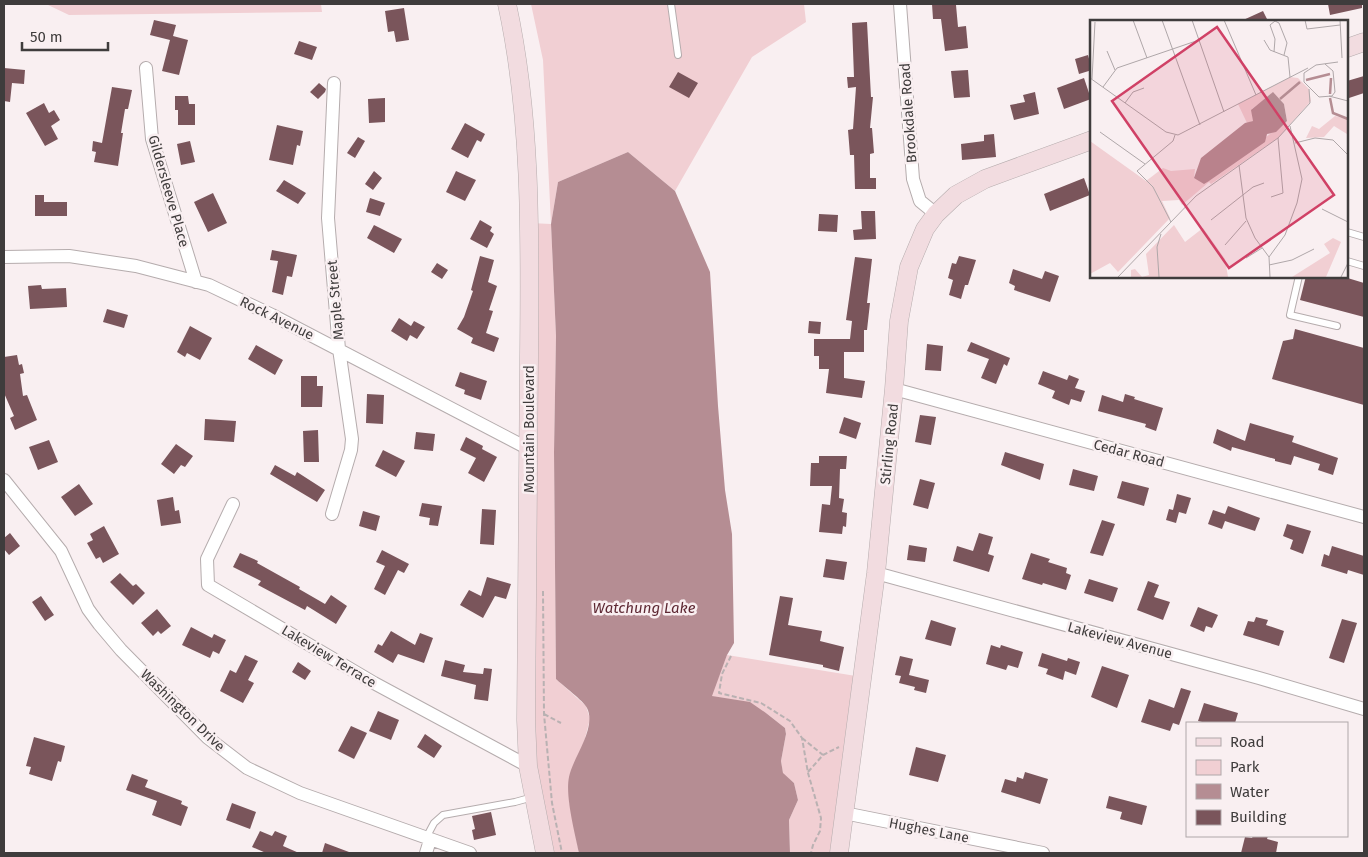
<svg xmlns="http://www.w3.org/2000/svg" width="1368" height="857" font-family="'Fira Sans',sans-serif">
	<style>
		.green { fill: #f1cfd3 }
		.water { fill: #b58d93 }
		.building { fill: #7a555b }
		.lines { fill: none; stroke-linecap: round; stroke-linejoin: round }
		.lane-casing { stroke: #b5acad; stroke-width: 8 }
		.street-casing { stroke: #b5acad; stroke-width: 14 }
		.secondary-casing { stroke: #b5acad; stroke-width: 19 }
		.path { stroke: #b9b1b2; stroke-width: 2; stroke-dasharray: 5 2.5; stroke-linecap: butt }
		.lane { stroke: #fff; stroke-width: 6 }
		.street { stroke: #fff; stroke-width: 12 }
		.secondary { stroke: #f2dce0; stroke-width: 18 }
		.labels { text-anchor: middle; stroke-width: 5; stroke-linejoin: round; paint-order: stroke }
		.street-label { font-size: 14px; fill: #3f3c3c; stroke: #f9eff1 }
		.water-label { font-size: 15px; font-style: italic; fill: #5e2833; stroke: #f9eff1 }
		.inset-river { fill: none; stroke: #b58d93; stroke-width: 2.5 }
		.inset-road { fill: none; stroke: #afa7a9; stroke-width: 1 }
		.view { fill: #d04166; fill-opacity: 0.15; stroke: #d04166; stroke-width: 2.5 }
		.inset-edge { fill: none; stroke: #3f3c3c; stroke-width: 2.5 }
	</style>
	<rect width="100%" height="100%" fill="#f9eff1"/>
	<path class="green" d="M46,4H321L322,12L69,15Z
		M531,4H804L806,22L752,57L675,191L628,152L558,182L551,224L556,336L554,452L556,679L586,706L590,719L569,800L579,853H545L528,766L530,223L551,224L543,60Z
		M727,655L862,677L839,853H790L789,820L798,800L794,783L783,774L781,761L786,734L785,728L766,713L711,696Z"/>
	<path class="water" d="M628,152L675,191L710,272L718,406L725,490L732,534L734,643L727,655L712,696L750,702L766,713L785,728L786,734L781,761L783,773L794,783L798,800L789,820L790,853H579C575,833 565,796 569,777C573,757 597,728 587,708C584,701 562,685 556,679L554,452L556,336L551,224L558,182Z"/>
	<path class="building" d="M932,4L956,5L958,27L966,26L968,48L945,51L941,19H933Z
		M1328,4H1362V8L1330,15Z
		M404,8L409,40L396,42L394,31L388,32L385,11Z
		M1263,11L1268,21H1241Z
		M154,20L176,25L173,36L188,40L179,75L162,71L170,40L150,35Z
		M867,22L871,97H873L870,128H872L874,153L870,154V178H876V189H855L854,155H850L848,130L853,129L856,87L848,88L847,77H854L852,23Z
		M299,41L317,47L312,60L294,54Z
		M1088,55L1092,70L1079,74L1075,59Z
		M4,68L25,70L24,84L12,83L10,102L4,101Z
		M968,70L970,97L954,98L951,71Z
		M678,72L698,83L689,98L669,87Z
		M1364,76V93L1349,98L1347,81Z
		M1084,78L1091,99L1064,109L1057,88Z
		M319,83L326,89L325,92L318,99L310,92Z
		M112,87L132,90L128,109H125L121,133H123L118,166L94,162L96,152L92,151L93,141L102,143Z
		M1035,92L1039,114L1014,120L1010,105L1025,102L1023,95Z
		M175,96H188L189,104H195V125H178V110H175Z
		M385,98V122L369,123L368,99Z
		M44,103L49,113L54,110L60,120L51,126L58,139L45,146L26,113Z
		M465,123L485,134L481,142L477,140L468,158L451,149Z
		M277,125L303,131L300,146L297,145L293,165L269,160Z
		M994,134L996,157L962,160L961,144L984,141V135Z
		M358,137L365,141L355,158L347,153Z
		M190,141L195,162L181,165L177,144Z
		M374,171L382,178L373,190L365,184Z
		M456,171L476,180L465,201L446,192Z
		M1084,178L1090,195L1050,211L1044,194Z
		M284,180L306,193L298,204L276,191Z
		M213,193L227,223L208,232L194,202Z
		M35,195H44V202H67V216H35Z
		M370,198L385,203L380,216L366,212Z
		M861,211H875L876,239L854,240L853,230L862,229Z
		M819,214L838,215L837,232L818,231Z
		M480,220L492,227L490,231L494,234L487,248L470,239Z
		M374,225L402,239L394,253L367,238Z
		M272,250L297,255L292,277L287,276L283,295L272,292L278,261L270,260Z
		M480,256L494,260L488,282L497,286L489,310L493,311L486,333L499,338L494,352L471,343L473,338L457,329L464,317L473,291L471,290Z
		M959,256L976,260L968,285H965L961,299L949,295L953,280L948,278L952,263L956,264Z
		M855,257L872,259L867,303H870L867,330H864V352H844V378L865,381L862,398L826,393L829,369H819V356H814V339H850L852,321L846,320Z
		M437,263L448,270L442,279L431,272Z
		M1013,269L1042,279L1045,271L1059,276L1050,302L1014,290L1015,286L1009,283Z
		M1306,276H1341L1364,283V317L1300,300Z
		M41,285L42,289L66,288L67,307L30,309L28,286Z
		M107,309L128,315L124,328L103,322Z
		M399,318L411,326L414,321L425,327L417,339L410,335L407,341L391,331Z
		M809,321L821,322L820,334L808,333Z
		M190,326L212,338L200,360L187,353L185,357L177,352Z
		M1295,329L1364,348V405L1272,379L1283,341L1293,339Z
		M971,342L1010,358L1007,366L1004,364L996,384L981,378L989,359L967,351Z
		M927,344L943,346L941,371L925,370Z
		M256,345L283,360L275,375L248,359Z
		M17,355L19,365L22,364L24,373L20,374L23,396L27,395L37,420L15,430L10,418L14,416L4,393V357Z
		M1043,371L1067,380L1069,375L1079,379L1075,388L1085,391L1081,402L1071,399L1069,405L1052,398L1055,391L1038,384Z
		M460,372L487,381L481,400L464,394L465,390L455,386Z
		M301,376H317V386H323L322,407H301Z
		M367,394L384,395L383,424L366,423Z
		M1125,394L1135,397L1134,399L1163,408L1156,431L1145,427L1146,424L1098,411L1102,395L1123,402Z
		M920,415L936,417L931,445L915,442Z
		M844,417L861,423L856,439L839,433Z
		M205,419L236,421L234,442L204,440Z
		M1250,423L1294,436L1292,442L1338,458L1333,475L1318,470L1320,464L1294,456L1291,465L1275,461V459L1232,447L1231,451L1213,443L1217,429L1245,441Z
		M318,430L319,462H304L303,431Z
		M416,432L435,434L433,451L414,449Z
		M466,437L483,446L482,449L497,457L484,482L468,473L476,458L460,450Z
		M49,440L58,462L38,470L29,447Z
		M176,444L193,456L185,467L181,465L174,474L161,464Z
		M383,450L405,461L396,477L375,466Z
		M1005,452L1044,464L1040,480L1001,465Z
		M819,456H847L846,469H840L839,498L844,499L842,512L847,513L846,527L843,526L842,534L819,532L822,504L830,505L832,486H810L811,463H819Z
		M275,465L295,476L297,472L325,490L317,502L270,474Z
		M1073,469L1098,476L1094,491L1069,485Z
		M920,479L935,483L928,509L913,505Z
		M1122,481L1149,488L1144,506L1117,498Z
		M79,484L93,504L75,516L61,497Z
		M1177,494L1191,498L1186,514L1179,512L1176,523L1166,520L1169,509L1173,510Z
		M173,497L175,511L179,510L181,523L161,526L157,500Z
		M422,503L442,506L438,526L429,525L430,518L419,516Z
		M1228,506L1260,518L1255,531L1225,521L1222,529L1208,524L1213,510L1225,514Z
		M482,509L496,510L494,545L480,544Z
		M363,511L380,516L376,531L359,526Z
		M1102,520L1115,524L1103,556L1090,553Z
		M1287,524L1311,531L1303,554L1290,549L1293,540L1283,536Z
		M104,526L119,554L103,563L100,557L96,559L87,543L93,540L90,534Z
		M10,533L20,546L9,555L4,549V538Z
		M979,533L993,537L988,554L994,556L989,572L953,561L957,546L973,551Z
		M909,545L927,548L925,562L907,560Z
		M1332,546L1364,556V575L1348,570L1347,574L1321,566L1324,554L1329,556Z
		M382,550L409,564L404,573L398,570L385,595L374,589L385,566L376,562Z
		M240,553L258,561L257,563L300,587L299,589L325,604L331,595L347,606L336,624L307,606L305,610L258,585L261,581L233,567Z
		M1031,553L1050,559L1048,562L1067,568L1066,573L1071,575L1066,590L1043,583L1042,585L1022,579Z
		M826,559L847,562L844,580L823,577Z
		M120,573L133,586L136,584L145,593L133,605L110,582Z
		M487,577L511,584L506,599L495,596L483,618L460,605L469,590L481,596Z
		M1089,579L1118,588L1113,602L1084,593Z
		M1148,581L1159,585L1154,597L1170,602L1163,620L1137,610Z
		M41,596L54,615L45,621L32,602Z
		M780,596L793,598L788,625L822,631L820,641L844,647L839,671L823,667V665L769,655Z
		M1198,607L1218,615L1212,628L1206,626L1204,632L1190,626Z
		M157,609L171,626L161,634L158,631L153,636L141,623Z
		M1256,617L1268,620L1266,625L1284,631L1279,646L1243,635L1248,621L1254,622Z
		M1342,619L1357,623L1344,663L1329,658Z
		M931,620L956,628L951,646L925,639Z
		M191,627L212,638L214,634L226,640L219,654L213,651L210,658L182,645Z
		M391,631L415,645L420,633L433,638L424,663L398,654L393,663L374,652L378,644L382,646Z
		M991,645L1000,648L1001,645L1023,652L1018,668L1008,665L1006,670L986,664Z
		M1042,653L1067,661L1068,658L1080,662L1076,675L1065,671L1063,680L1046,674L1048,669L1038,666Z
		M245,655L258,661L248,680L254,683L243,703L220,691L230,670L236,673Z
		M900,656L913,659L909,675L929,680L926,693L914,690L915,687L899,683L901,676L895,675Z
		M445,660L465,665L463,672L483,674L484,668L492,669L488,701L474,699L476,685L441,676Z
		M298,662L311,671L305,680L292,672Z
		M1102,666L1129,675L1117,708L1091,697Z
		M1181,688L1191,691L1179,725L1173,723L1170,731L1141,722L1149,699L1174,708Z
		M1204,703L1238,713L1235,723H1206L1198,721Z
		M378,711L399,720L391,740L369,731Z
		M351,726L367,733L354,759L338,751Z
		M425,734L442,746L434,758L417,747Z
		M34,737L65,746L61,762L58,761L52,781L29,774L31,767L26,766Z
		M916,747L946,755L938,782L909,775Z
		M1025,772L1048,779L1040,804L1001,792L1005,779L1016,782L1017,777L1023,779Z
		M132,774L148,780L145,787L182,801L181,804L188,807L181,826L152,815L157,801L126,790Z
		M1109,796L1147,806L1142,825L1120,819L1122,812L1106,808Z
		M232,803L256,812L250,829L226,820Z
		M491,812L496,835L474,840L472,830L475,829L472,816Z
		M260,831L272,836L275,831L287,836L283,846L299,853H266L252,847Z
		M1253,836H1268L1267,839L1278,842L1276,853H1241L1245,837L1252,838Z
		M325,843L349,852V853H322Z"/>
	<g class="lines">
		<g class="lane-casing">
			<path id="lane" d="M671,4L678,55
				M1347,232L1364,237
				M1347,261L1364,266
				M1299,276L1290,315L1337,326
				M426,838L434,823L443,815L515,802L533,797"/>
		</g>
		<g class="street-casing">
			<path id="street" d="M900,4L913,179L920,201L936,214
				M146,68L152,139L196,282
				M4,257L69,256L136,266L209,285L272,315L529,449
				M894,389L1364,517
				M4,480L61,551L88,609L99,624L121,650L208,738L247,768L300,793L470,853
				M233,504L207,559L208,585L374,683L528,766
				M332,514L351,450L352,439L339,349L328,218L334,83
				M876,573L1259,678L1364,709
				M844,813L1043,853
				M426,853L430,840"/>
		</g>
		<g class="secondary-casing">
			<path id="secondary" d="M507,4C532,119 530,240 529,357C528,478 527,599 526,720L528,766L545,853
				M1347,48L1364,42
				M839,853L876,573L894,389L899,321L909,267L925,229L936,214L956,195L985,179L1092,140"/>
		</g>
		<path class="path" d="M543,591L544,714L552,803L562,853
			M731,656L722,674L719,693L761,703L790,721L802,738L808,773L821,818L820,831L813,845L811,853
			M544,714L561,723
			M802,738L823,755
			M808,772L823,755L839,747"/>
		<use href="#lane" class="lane"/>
		<use href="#street" class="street"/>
		<use href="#secondary" class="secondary"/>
	</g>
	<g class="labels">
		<g class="street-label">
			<text transform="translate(908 113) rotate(-94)" y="5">Brookdale Road</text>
			<text transform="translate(169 191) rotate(74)" y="5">Gildersleeve Place</text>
			<text transform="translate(335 300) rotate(-95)" y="5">Maple Street</text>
			<text transform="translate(277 318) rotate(26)" y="5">Rock Avenue</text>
			<text transform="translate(529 429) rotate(-90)" y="5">Mountain Boulevard</text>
			<text transform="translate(889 444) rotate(-84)" y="5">Stirling Road</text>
			<text transform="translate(1129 453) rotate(15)" y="5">Cedar Road</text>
			<text transform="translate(1120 640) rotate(15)" y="5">Lakeview Avenue</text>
			<text transform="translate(329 656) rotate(31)" y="5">Lakeview Terrace</text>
			<text transform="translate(183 710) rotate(44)" y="5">Washington Drive</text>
			<text transform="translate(929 830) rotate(11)" y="5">Hughes Lane</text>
		</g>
		<g class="water-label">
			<text x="644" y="613">Watchung Lake</text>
		</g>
	</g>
	<g transform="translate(1090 20)">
		<rect width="258" height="258" fill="#f9eff1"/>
		<path d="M200,57L208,58L219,69L221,81L188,118L121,164L119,162L92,185L89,180L72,181L80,198L28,252L20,243L0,254V121L56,161L73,148L81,151L105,149L104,158L119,161L197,101L194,84L183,73L162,89L163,101L157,103L148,84ZM245,96L257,99V114L244,106L234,117L216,118L222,106L229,109ZM84,205L95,222L113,208L135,239L138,257H41V250L45,249L52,257L59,255L56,234ZM243,218L251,222L236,257H202L240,233L234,224Z" fill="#f1cfd3"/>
		<path d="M183,72L194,84L197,101L186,112L177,114L175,122L119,161L114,164L104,158L111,138L155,103L163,101L161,90Z" fill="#b58d93"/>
		<path class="inset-river" d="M216,60L240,54M240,74L241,58M240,78L243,93L258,99M190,79L210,62"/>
		<path class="inset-road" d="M43,0L57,38M72,0L110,105M102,0L134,92M134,0L166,75M215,0L217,9L250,5M250,0L252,38M174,20L180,30L198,37L200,57M17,31L25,50M184,32L185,19L180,5L185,1L189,3L197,23L194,35M235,44L243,51L245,72L242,76L229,77L214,62V53L226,45L248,42M0,58L76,112L88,115L218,48M2,59L5,2M13,67L27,48L109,20M239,76L258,81M35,83L43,72L54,68M10,112L55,144M205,123L225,118L243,120L258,135M149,145L156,198L165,218L179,237M181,177L193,173L188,118M232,189L258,202M121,200L163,167L174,163M81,202L63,167L47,151L83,121L85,115M135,225L156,201M156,238L172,228M179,245L202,240L224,229M28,257L106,176L188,118L220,83L219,69M69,257L67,227L71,214M180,257L179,237L195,215L207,183L212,159L200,106M251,257L258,243"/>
		<path class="view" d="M127,7L244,175L139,248L22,81Z"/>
		<rect width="258" height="258" class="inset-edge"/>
	</g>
	<rect width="1368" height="857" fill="none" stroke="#3f3c3c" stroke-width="10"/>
	<rect x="1186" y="722" width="162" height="115" fill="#f9eff1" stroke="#afa7a9"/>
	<rect x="1196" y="738" width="25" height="8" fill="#f2dce0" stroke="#afa7a9"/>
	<text x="1230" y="747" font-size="15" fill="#3f3c3c">Road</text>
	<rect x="1196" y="760" width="25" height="15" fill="#f1cfd3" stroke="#afa7a9"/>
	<text x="1230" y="772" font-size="15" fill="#3f3c3c">Park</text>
	<rect x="1196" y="784" width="25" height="15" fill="#b58d93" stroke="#afa7a9"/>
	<text x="1230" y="797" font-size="15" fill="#3f3c3c">Water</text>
	<rect x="1196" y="810" width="25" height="15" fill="#7a555b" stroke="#afa7a9"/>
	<text x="1230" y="822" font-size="15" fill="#3f3c3c">Building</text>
	<path d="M22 42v8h86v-8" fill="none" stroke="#3f3c3c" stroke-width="2.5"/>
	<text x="30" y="42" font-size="15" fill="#3f3c3c" stroke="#f9eff1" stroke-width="4" paint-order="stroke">50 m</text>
</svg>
